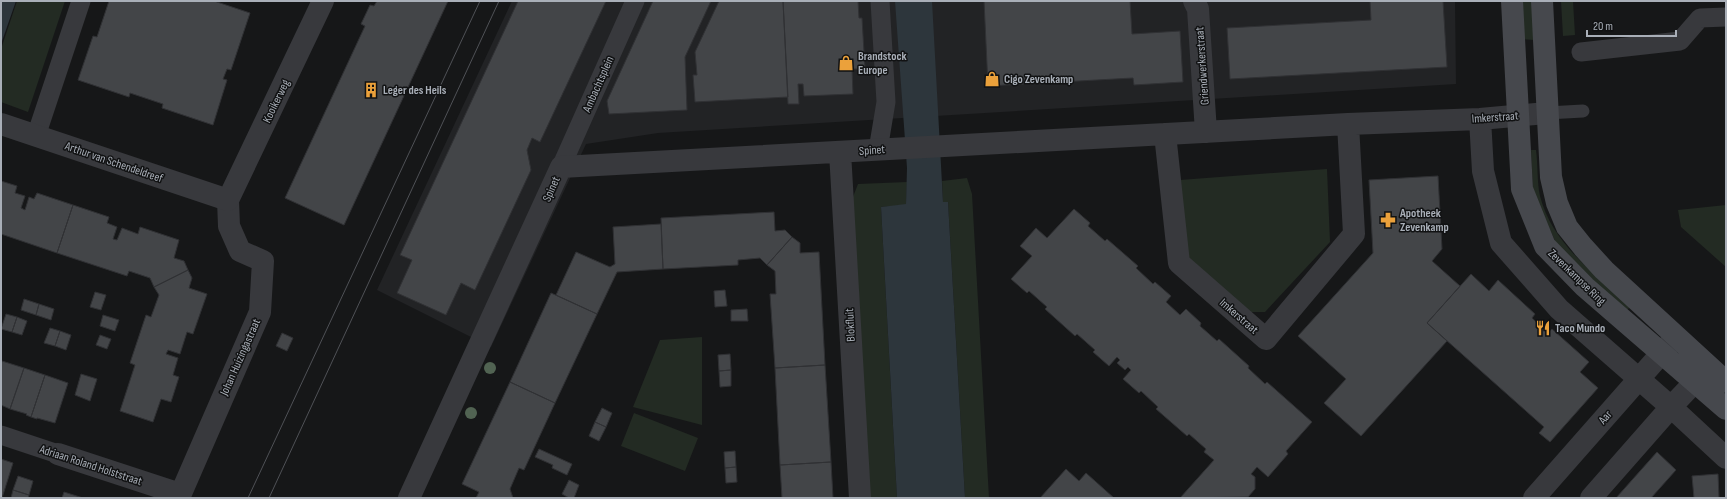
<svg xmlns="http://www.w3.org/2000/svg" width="1727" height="499" font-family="'Sofia Sans Condensed',sans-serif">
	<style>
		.built { fill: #222325 }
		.green { fill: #232b23 }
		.water { fill: #2d363c }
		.building { fill: #434548; stroke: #303134 }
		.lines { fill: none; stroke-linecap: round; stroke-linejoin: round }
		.service { stroke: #38393d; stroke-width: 13 }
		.pedestrian { stroke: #38393d; stroke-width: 19 }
		.minor { stroke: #38393d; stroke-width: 22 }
		.tertiary { stroke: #38393d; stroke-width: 22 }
		.secondary { stroke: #46484d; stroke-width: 22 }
		.tram { stroke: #4f5156; stroke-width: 1 }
		.tree { fill: #516352 }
		.labels { text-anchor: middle; stroke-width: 3; stroke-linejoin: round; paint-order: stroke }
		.poi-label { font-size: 12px; font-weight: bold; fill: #a9afb8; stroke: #111213; text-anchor: start }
		.street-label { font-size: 12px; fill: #a9afb8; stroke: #111213 }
	</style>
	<rect width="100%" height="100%" fill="#161718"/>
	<path class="built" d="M512,1H1455L1456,84L658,133L586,144L491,347L377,290Z"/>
	<path class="green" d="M17,1H65L28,112L1,102V49Z
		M1519,1H1533L1534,40L1521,39Z
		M1561,1H1573L1575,35L1563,36Z
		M1531,150H1536C1538,164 1537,183 1540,196C1552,244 1596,275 1631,306L1626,311L1571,260L1555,241L1533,191Z
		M1327,169L1330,242L1265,312H1242L1183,257L1180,180Z
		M967,178L972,194L989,498H965L948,202H943L942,181Z
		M907,182L906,205L881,207L897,498H868L851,202L858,184Z
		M1726,205V267L1681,227L1678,210Z
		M702,337V425L633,407L660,340Z
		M634,413L698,438L685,471L621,446Z"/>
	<path class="water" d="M1,1H16L1,44Z
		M895,1H932L943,202H948L965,498H897L881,207L906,204L907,168Z"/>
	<path class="building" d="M109,1H214L250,13L231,70L227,69L223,79L227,80L213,125L162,108L163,104L130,93L129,97L78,80L93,36L97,37Z
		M377,1H448L344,225L285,198L365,26L361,24L370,5L374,6Z
		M518,1H606L540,142L532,138L527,150L531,170L475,290L461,283L446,315L397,293L412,260L400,255Z
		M653,1H711L685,57L687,110L609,114L607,101Z
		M719,1H783L788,97L695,102L693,75H697L695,52Z
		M783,1H858L859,18H862L865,69H852L853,94L804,96L803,84H798L799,104H788Z
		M984,1H1130L1132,34L1180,31L1183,82L1134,85L1133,78L988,86Z
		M1370,1H1443L1447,67L1230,79L1227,28L1371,20Z
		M1438,176L1442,249L1432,261L1460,286L1427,323L1447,341L1361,436L1324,403L1346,379L1298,336L1373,253L1369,180Z
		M1,181L17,186L15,193L25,196L21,208L25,210L29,197L34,199L37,193L73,205L57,253L1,234Z
		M73,205L109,217L107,223L117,227L113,239L117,240L122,228L138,234L140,227L179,240L174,258L184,261L188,270L154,287L150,278L129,271L127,276L57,253Z
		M1074,209L1090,223L1088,226L1105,241L1107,239L1138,266L1136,268L1153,284L1155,282L1171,296L1166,302L1180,315L1186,309L1201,323L1200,326L1217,341L1219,339L1249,366L1248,368L1265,384L1267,382L1312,422L1286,451L1288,454L1268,477L1257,467L1251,474L1255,477V489L1248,497L1180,498L1214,460L1204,452L1206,449L1189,434L1187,436L1156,409L1158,407L1141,391L1139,393L1123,379L1131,370L1128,367L1125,370L1117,363L1120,360L1117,357L1109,366L1093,352L1095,350L1077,334L1075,336L1045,309L1047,307L1029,291L1027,293L1011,279L1032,256L1020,246L1036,228L1047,238Z
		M774,212L775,231L785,230L792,237L767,265L760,258L738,260V265L663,269L661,218Z
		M661,224L663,269L617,272L597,314L556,295L576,252L610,267L615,264L613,227Z
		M792,237L800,243V253L819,252L825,365L775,368L770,294H776L775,271L767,265Z
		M188,270L192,278L189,288L207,294L193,334L187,332L180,354L168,350L166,354L178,358L173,375L179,377L171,402L161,399L153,422L120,411L135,365L130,363L146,315L151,317L159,295L154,287Z
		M1471,274L1489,291L1498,280L1535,314L1532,318L1548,333L1552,329L1589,362L1580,372L1598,388L1550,442L1539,433L1544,427L1427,323Z
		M725,290L727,306L715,307L714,291Z
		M95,292L106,295L101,310L90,307Z
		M551,293L597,314L555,403L510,382Z
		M24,299L39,304L36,315L21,310Z
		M39,304L54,309L51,320L36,315Z
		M747,309L748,321H731V310Z
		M6,314L17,317L12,332L1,329Z
		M103,315L119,320L115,331L100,326Z
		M17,317L27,321L22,335L12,332Z
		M50,328L60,331L55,346L44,343Z
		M60,331L71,335L66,350L55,346Z
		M282,333L293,338L287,351L276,346Z
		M100,335L111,339L107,349L96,345Z
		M730,354L731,370L719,371L718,355Z
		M2,361L24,368L10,409L1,405V365Z
		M825,365L831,462L780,465L775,368Z
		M24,368L45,375L31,417L26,415L27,414L10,409Z
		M731,370V386L720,387L719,371Z
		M81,374L97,379L90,401L75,395Z
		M45,375L68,383L55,423L37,418V419L31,417Z
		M510,382L555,403L524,470L519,468L510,489L513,498H476L479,492L462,484Z
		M602,408L612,413L606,427L595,422Z
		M595,422L606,427L599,441L589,436Z
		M539,449L572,464L567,475L552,468L553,465L535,457Z
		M735,451L736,467L725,468L724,452Z
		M1657,452L1676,470L1651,498H1616Z
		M1,459L13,463L2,498H1Z
		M831,462L833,498H782L780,465Z
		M736,467L737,482L726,483L725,468Z
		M1066,469L1079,481L1086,473L1114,498H1040Z
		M1718,474L1719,498H1694L1692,476Z
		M18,476L33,481L29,495L13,490Z
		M569,480L579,485L574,498H569L562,494Z
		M13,490L29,495L28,498H11Z
		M64,492L83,498H62Z"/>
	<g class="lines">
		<path class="service" d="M1547,113L1583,111"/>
		<path class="pedestrian" d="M1581,52L1680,41L1700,18L1726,17
			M36,136L81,1
			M878,150L886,102L880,1
			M561,167L635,1
			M1,435L58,454"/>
		<path class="minor" d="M1194,1L1198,9L1206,132
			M1480,119L1483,171L1501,243L1559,309L1671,407L1726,458
			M1165,134L1179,263L1266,339L1354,234L1348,124
			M840,152L860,498
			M58,454L180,494
			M179,498L260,312L263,261L240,251L229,226L228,200
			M409,498L561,167L1348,124L1480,119L1547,113
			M1534,498L1674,339
			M1591,498L1671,407L1708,368"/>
		<path class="tertiary" d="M1,124L228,200L323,1"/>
		<path class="secondary" d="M1512,1L1522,189L1545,246L1585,287L1726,409
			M1542,1L1551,177L1557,203L1567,227L1583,247L1604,270L1726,382"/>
		<path class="tram" d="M248,498L480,1
			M269,498L499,1"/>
	</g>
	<g class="tree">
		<circle cx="490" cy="368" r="6"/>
		<circle cx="471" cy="413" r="6"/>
	</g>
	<defs>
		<g id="shop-bare" transform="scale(1.2)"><path d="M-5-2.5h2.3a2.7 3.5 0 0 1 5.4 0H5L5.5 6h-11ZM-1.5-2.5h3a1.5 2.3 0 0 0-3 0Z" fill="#eba13b" stroke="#111213" stroke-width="2.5" paint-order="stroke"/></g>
		<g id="building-bare" transform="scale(1.2)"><path d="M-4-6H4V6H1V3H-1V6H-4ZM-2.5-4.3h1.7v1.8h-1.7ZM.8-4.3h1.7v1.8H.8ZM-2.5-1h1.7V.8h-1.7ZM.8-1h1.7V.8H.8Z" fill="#eba13b" stroke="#111213" stroke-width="2.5" paint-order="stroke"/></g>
		<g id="pharmacy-bare" transform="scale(1.2)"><path d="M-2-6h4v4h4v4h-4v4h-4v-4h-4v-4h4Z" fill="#eba13b" stroke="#111213" stroke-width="2.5" paint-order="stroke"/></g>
		<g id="restaurant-bare" transform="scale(1.2)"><path d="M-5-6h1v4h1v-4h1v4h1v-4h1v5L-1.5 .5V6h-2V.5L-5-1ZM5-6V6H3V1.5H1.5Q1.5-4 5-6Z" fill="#eba13b" stroke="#111213" stroke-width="2.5" paint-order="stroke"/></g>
	</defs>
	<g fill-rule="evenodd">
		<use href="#shop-bare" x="846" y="63"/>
		<use href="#shop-bare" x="992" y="79"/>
		<use href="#building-bare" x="371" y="90"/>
		<use href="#pharmacy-bare" x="1388" y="220"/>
		<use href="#restaurant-bare" x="1543" y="328"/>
	</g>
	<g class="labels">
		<g class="poi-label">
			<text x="858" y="60">Brandstock<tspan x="858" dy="14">Europe</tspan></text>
			<text x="1004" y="83">Cigo Zevenkamp</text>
			<text x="383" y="94">Leger des Heils</text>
			<text x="1400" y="217">Apotheek<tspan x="1400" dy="14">Zevenkamp</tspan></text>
			<text x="1555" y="332">Taco Mundo</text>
		</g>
		<g class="street-label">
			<text transform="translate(1202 66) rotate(-94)" y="4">Griendwerkerstraat</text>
			<text transform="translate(598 84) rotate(-66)" y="4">Ambachtsplein</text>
			<text transform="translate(276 101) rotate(-64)" y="4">Kooikerweg</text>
			<text transform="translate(1495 117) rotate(-4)" y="4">Imkerstraat</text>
			<text transform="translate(872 150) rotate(-4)" y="4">Spinet</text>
			<text transform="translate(114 162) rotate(19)" y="4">Arthur van Schendeldreef</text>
			<text transform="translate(551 189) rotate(-66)" y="4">Spinet</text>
			<text transform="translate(1577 277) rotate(44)" y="4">Zevenkampse Ring</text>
			<text transform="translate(1239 316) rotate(41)" y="4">Imkerstraat</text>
			<text transform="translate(850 325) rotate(-93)" y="4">Blokfluit</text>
			<text transform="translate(240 357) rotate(-66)" y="4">Johan Huizingastraat</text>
			<text transform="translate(1605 417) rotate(-49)" y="4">Aar</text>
			<text transform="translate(91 465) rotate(18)" y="4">Adriaan Roland Holststraat</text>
		</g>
	</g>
	<rect width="1727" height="499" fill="none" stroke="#a9afb8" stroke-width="4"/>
	<path d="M1587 30v6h89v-6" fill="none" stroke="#a9afb8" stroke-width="2"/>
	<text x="1593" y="30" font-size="12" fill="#a9afb8" stroke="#111213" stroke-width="3" paint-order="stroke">20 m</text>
</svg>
